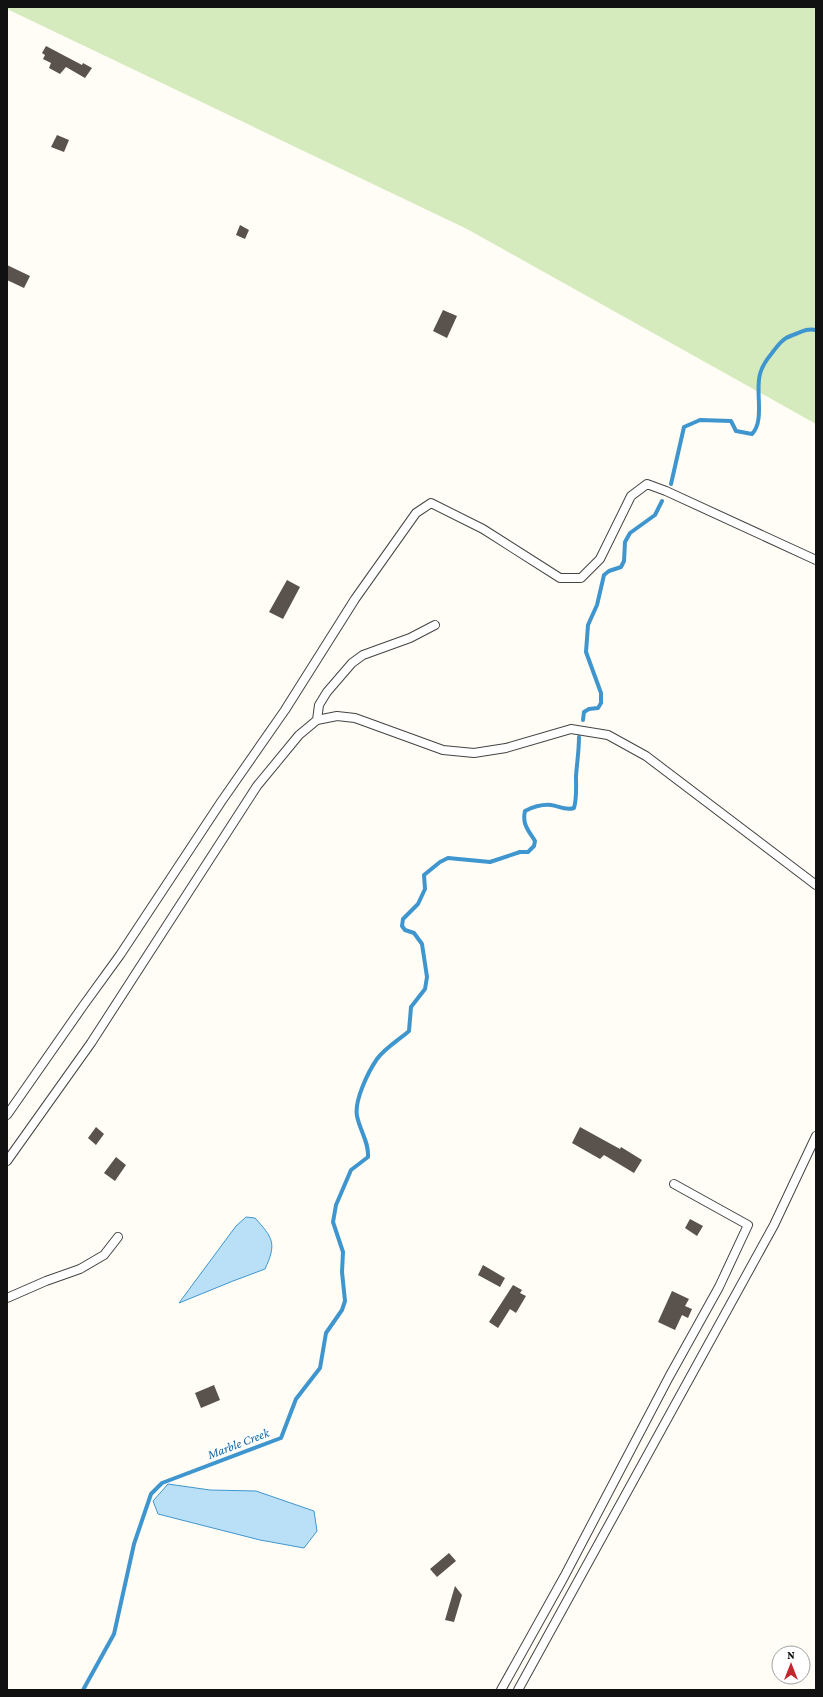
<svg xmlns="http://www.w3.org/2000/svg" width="823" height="1697" font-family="'Crimson Pro',serif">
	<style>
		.green { fill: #d5ebbd }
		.water { fill: #b9e0f7; stroke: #3f96cf }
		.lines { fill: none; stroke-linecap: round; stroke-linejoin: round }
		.stream { stroke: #3f96cf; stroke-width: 4 }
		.building { fill: #5a524d }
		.lane-casing { stroke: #444; stroke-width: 10 }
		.lane { stroke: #fff; stroke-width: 8 }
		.labels { text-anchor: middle; stroke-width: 4; stroke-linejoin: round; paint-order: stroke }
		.water-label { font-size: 13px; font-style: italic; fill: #1768a6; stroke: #fff }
	</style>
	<rect width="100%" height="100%" fill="#fffdf5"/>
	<path class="green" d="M7,7H816V424L467,229L7,9Z"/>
	<path class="water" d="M246,1217L255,1218C273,1238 277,1243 265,1269L233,1281L179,1303L236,1226Z
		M168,1484L210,1490L256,1491L314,1511L317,1531L304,1548L260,1540L158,1514L153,1501Z"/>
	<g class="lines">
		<path class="stream" d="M671,484L684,427L700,420L731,421L736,431L752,434C765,421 755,391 760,374C762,366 767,359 772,353C778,345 783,338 793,335C801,332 807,328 816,330
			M583,720L584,712L589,709L598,708L601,703V693L586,652L588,625L597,605L604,575L609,571L621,567L624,561L625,542L630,533L655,515L662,501
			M83,1690L114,1634L134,1544L151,1494L162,1483L281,1438L296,1399L320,1368L326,1333L342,1310L345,1301L342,1272L343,1252L333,1222L336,1205L351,1170L368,1157C369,1142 360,1131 357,1116C354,1101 368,1072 377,1059C384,1049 400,1039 409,1031L411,1007L425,989L427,977L422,944L414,933L405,930L402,926L403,919L418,904L425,889L424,875L440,862L448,858L490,862L520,852H528L534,846L535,841C528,830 522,824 525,811C533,807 541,804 551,805C559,806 565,811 574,808C577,798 576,786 576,776C577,763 579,750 579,737"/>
	</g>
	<path class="building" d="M46,46L82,65L83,63L92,68L85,78L66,67L60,74L49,68L51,63L43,59L45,55L42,53Z
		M57,135L69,140L64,152L51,147Z
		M240,225L249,230L245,239L236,235Z
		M7,265L30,276L24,288L7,280Z
		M443,310L457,316L447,338L433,331Z
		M287,580L300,587L283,619L269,612Z
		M96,1127L104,1134L96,1145L88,1138Z
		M580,1127L620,1149L621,1147L642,1160L634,1173L604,1155L600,1159L572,1143Z
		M116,1157L126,1165L115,1181L104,1173Z
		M690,1219L703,1226L697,1236L685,1228Z
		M483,1265L505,1278L500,1287L478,1275Z
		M513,1285L522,1290L520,1293L526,1296L516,1313L510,1309L498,1328L489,1322Z
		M672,1291L689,1299L685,1306L692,1309L688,1318L682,1315L675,1330L658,1322Z
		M214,1385L220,1400L201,1408L195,1393Z
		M449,1553L456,1561L437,1577L430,1569Z
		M455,1586L462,1595L454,1622L445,1620Z"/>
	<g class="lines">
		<g class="lane-casing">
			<path id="lane" d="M317,720L319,705L327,692L352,663L363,655L410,638L435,625
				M7,1115L83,1006L120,955L221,802L285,710L355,599L416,513L431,503L483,529L560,578H581L600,559L631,496L647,484L666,491L816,560
				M7,1161L91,1043L257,786L299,735L317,720L337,716L355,718L443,750L474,753L506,748L571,729L608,735L646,756L816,885
				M7,1298L46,1281L80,1269L104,1255L118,1237
				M501,1690L564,1577L669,1377L719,1287L748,1225L674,1184
				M518,1690L774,1225L816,1136"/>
		</g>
		<use href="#lane" class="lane"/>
	</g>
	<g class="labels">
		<g class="water-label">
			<text transform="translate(238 1443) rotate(-21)" y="5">Marble Creek</text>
		</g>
	</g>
	<rect width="823" height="1697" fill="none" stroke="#111111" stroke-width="16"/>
	<g transform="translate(791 1665)"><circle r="19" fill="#ffffff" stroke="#a0a0a0"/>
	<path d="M0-3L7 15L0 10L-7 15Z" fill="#c4262e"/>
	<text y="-6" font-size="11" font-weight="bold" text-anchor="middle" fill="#111111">N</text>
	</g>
</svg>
